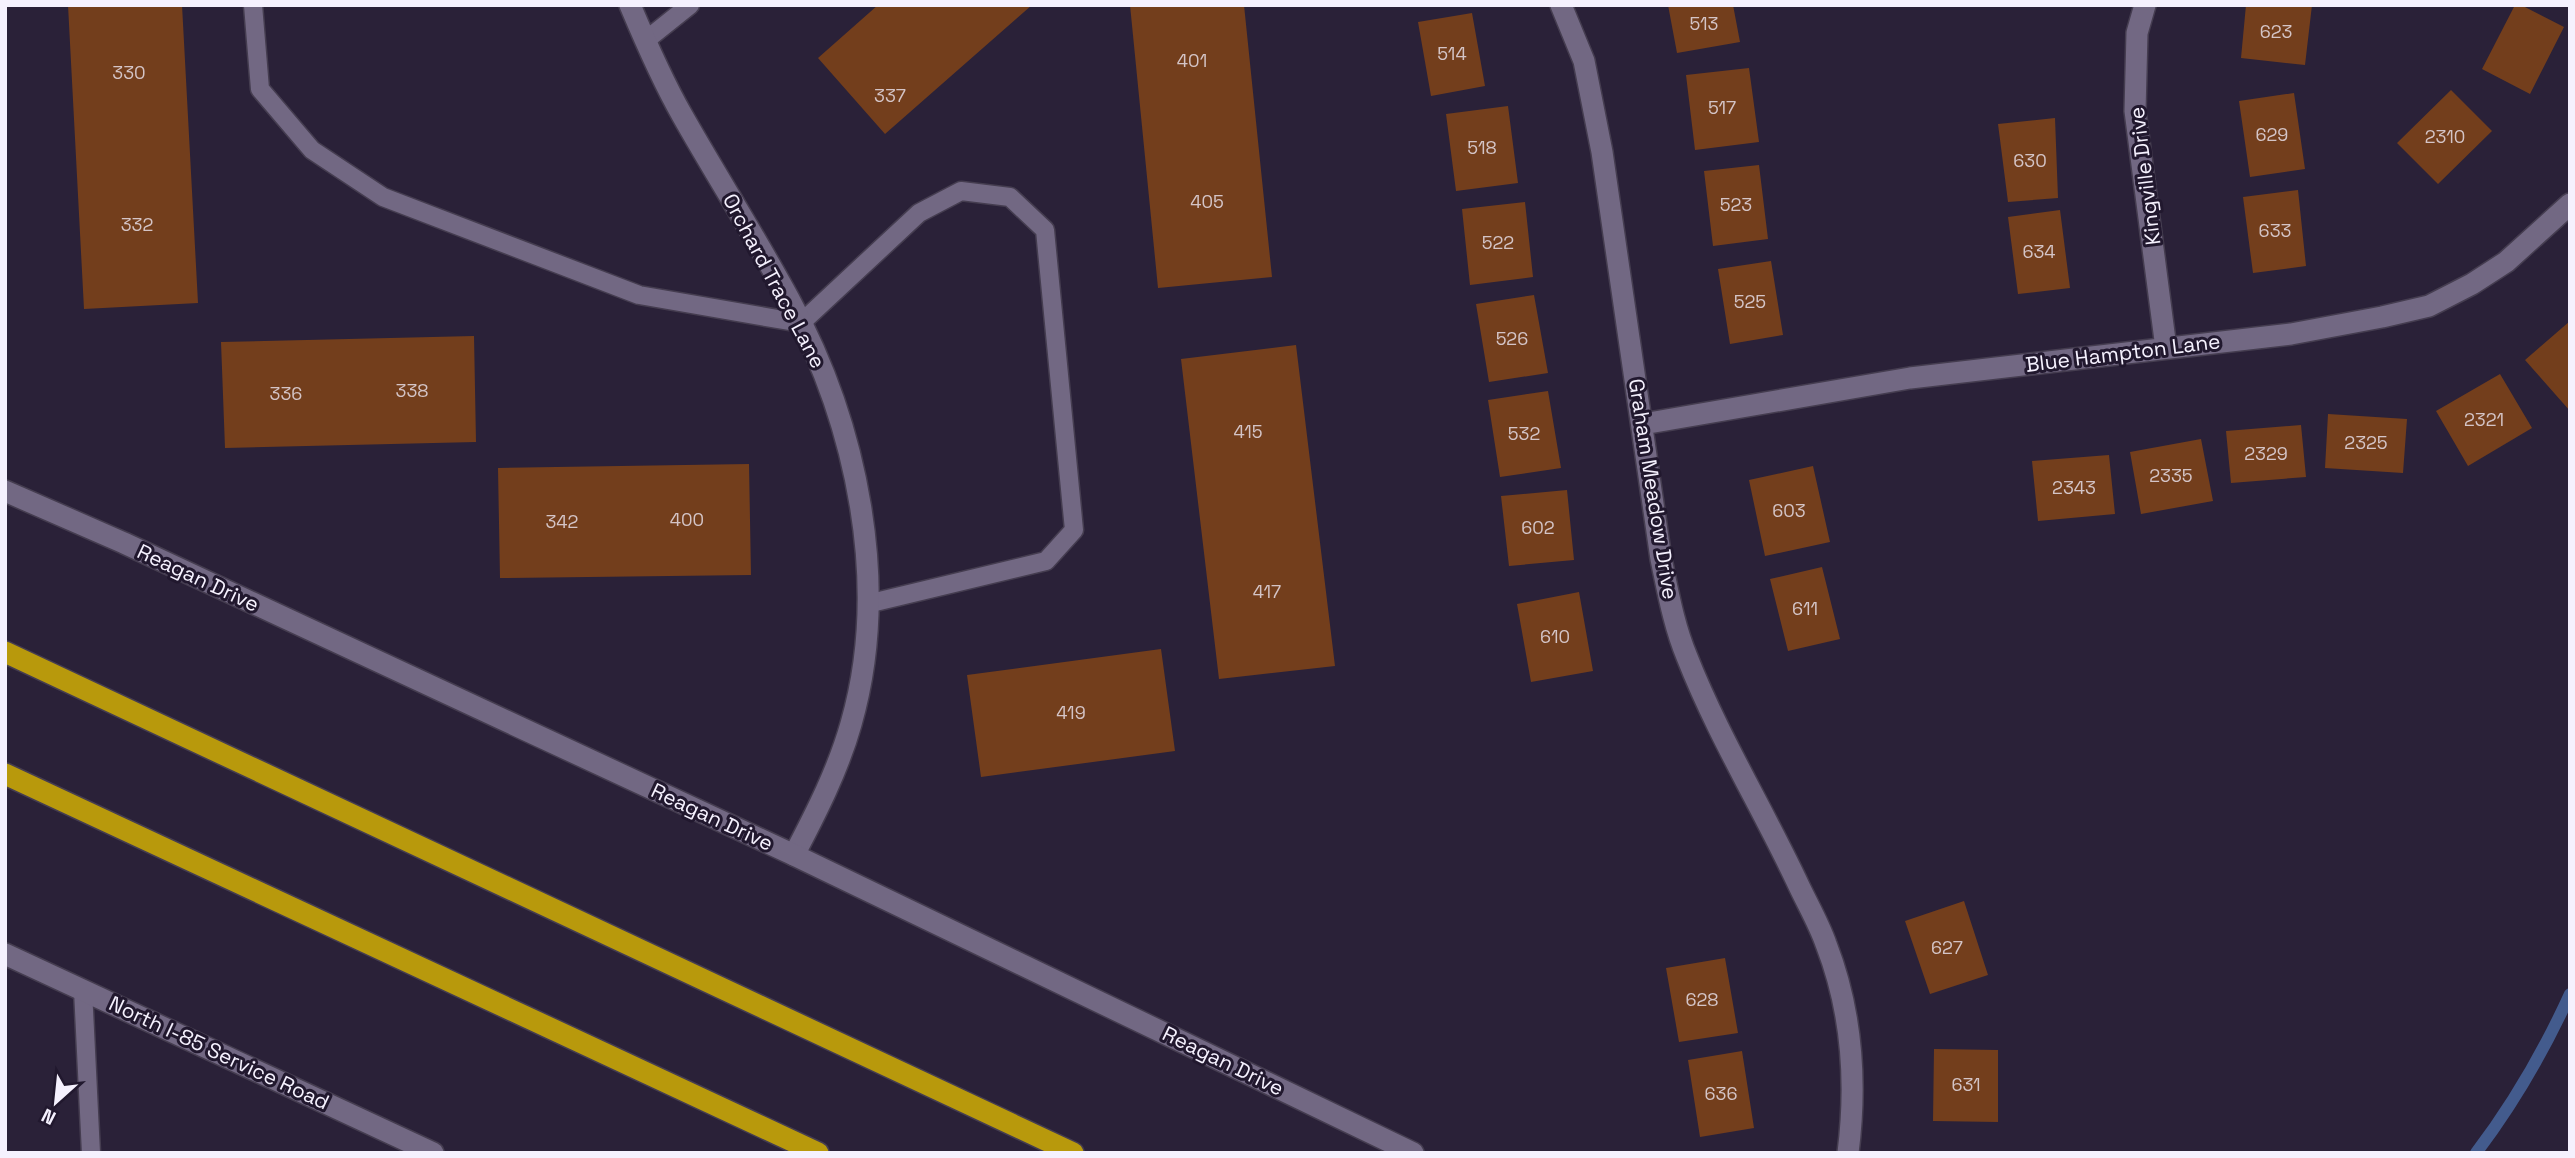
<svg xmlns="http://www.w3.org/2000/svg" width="2575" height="1158" font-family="'Space Grotesk',sans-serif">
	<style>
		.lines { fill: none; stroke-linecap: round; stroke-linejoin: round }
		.stream { stroke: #435b8d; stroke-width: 12 }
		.building { fill: #733e1c }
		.service-casing { stroke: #453d50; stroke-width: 21 }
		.minor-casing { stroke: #453d50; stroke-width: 24 }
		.tertiary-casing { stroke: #453d50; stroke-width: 24 }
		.motorway-casing { stroke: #453d50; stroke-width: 24 }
		.service { stroke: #726883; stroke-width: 18 }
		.minor { stroke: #726883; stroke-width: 21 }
		.tertiary { stroke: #726883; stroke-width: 21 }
		.motorway { stroke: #b8990c; stroke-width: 21 }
		.labels { text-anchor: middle; stroke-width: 6; stroke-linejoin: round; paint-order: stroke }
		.number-label { font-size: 18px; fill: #d4c4c6 }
		.street-label { font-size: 21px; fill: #f5f1fe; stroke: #21182e }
	</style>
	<rect width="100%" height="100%" fill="#2a2138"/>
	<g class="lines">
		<path class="stream" d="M2476,1153C2514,1103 2544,1051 2570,994"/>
	</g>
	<path class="building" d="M68,5H182L198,303L84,309Z
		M878,5H1032L885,134L818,58Z
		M1130,5H1244L1272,277L1158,288Z
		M1668,5H1733L1740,42L1677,53Z
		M2246,5H2312L2305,65L2241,58Z
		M2515,5H2521L2564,27L2530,94L2482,69Z
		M1472,13L1485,86L1431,96L1418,22Z
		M1749,68L1759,142L1695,150L1686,75Z
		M2451,90L2492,131L2438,184L2397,143Z
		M2294,93L2305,169L2250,177L2239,101Z
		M1508,106L1518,183L1456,191L1446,114Z
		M2055,118L2058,198L2008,202L1998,124Z
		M1759,165L1768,239L1713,246L1704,171Z
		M2298,190L2306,266L2253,273L2243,197Z
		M1525,202L1533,277L1470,285L1462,209Z
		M2060,210L2070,288L2018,294L2008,217Z
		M1771,261L1783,335L1730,344L1718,269Z
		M1534,295L1548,373L1489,382L1476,304Z
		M2570,321V411L2525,360Z
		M474,336L476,442L225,448L221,342Z
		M1296,345L1335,666L1219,679L1181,359Z
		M2500,374L2532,428L2468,466L2436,411Z
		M1548,391L1561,468L1500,477L1488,400Z
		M2328,414L2407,419L2403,473L2325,468Z
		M2301,425L2306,477L2231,483L2226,431Z
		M2201,439L2213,501L2141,514L2130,452Z
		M2109,455L2115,514L2038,521L2032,461Z
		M749,464L751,575L500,578L498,468Z
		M1813,466L1830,542L1765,556L1749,480Z
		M1567,490L1574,560L1509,566L1501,496Z
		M1822,567L1840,639L1788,651L1770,579Z
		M1579,592L1593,671L1531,682L1517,604Z
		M1161,649L1175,751L981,777L967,675Z
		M1964,901L1988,975L1930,994L1905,921Z
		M1725,958L1738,1033L1679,1042L1666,968Z
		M1934,1049L1998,1050V1122L1933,1121Z
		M1742,1051L1754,1128L1700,1137L1688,1060Z"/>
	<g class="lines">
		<g class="service-casing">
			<path id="service" d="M253,5L260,89L312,150L383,197L639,295L801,323L919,213L961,191L1010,197L1045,230L1074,530L1046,561L867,604
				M645,41L690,5
				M83,990L91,1153"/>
		</g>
		<g class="minor-casing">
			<path id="minor" d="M630,5C646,43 662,80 682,115C717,177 755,236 789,299C857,424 891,585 851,724C838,770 816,813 794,855
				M1561,5L1584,61L1602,152L1661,559C1668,592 1674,626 1687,657C1718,736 1763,809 1799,886C1808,905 1819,924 1826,944C1852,1011 1857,1082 1848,1153
				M2145,5L2137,33L2135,111L2166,348
				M1643,424L1910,378L2291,334L2382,317L2429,306L2472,284L2506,262L2570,204
				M5,954L433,1153"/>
		</g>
		<g class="tertiary-casing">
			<path id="tertiary" d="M5,491L124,543L794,855L1413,1153"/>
		</g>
		<g class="motorway-casing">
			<path id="motorway" d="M5,652L1073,1153
				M5,774L818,1153"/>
		</g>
		<use href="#service" class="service"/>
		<use href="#minor" class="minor"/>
		<use href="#tertiary" class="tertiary"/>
		<use href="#motorway" class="motorway"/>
	</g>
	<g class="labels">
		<g class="number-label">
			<text x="1704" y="30">513</text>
			<text x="2276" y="38">623</text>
			<text x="1452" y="60">514</text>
			<text x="1192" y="67">401</text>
			<text x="129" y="79">330</text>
			<text x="890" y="102">337</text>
			<text x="1722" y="114">517</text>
			<text x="2272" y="141">629</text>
			<text x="2445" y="143">2310</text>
			<text x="1482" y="154">518</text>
			<text x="2030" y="167">630</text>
			<text x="1207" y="208">405</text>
			<text x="1736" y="211">523</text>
			<text x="137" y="231">332</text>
			<text x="2275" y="237">633</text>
			<text x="1498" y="249">522</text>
			<text x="2039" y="258">634</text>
			<text x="1750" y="308">525</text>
			<text x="1512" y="345">526</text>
			<text x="412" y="397">338</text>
			<text x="286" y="400">336</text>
			<text x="2484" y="426">2321</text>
			<text x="1248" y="438">415</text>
			<text x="1524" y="440">532</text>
			<text x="2366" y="449">2325</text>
			<text x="2266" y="460">2329</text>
			<text x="2171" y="482">2335</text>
			<text x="2074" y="494">2343</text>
			<text x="1789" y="517">603</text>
			<text x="687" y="526">400</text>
			<text x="562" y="528">342</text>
			<text x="1538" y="534">602</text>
			<text x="1267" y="598">417</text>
			<text x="1805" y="615">611</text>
			<text x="1555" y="643">610</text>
			<text x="1071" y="719">419</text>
			<text x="1947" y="954">627</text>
			<text x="1702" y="1006">628</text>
			<text x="1966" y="1091">631</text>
			<text x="1721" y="1100">636</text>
		</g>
		<g class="street-label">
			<text transform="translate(2145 176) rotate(-97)" y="7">Kingville Drive</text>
			<text transform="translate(774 281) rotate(62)" y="7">Orchard Trace Lane</text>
			<text transform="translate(2123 353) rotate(-7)" y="7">Blue Hampton Lane</text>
			<text transform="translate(1653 489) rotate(81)" y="7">Graham Meadow Drive</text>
			<text transform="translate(198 578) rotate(25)" y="7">Reagan Drive</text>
			<text transform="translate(712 817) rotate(25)" y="7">Reagan Drive</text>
			<text transform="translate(219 1053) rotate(25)" y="7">North I-85 Service Road</text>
			<text transform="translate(1223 1061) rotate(26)" y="7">Reagan Drive</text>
		</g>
	</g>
	<rect width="2575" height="1158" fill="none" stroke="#f5f1fe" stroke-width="14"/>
	<g transform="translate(56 1102) rotate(207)" stroke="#21182e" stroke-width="5" paint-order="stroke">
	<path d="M0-5L12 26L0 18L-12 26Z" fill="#f5f1fe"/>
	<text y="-10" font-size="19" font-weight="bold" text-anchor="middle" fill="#f5f1fe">N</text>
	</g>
</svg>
